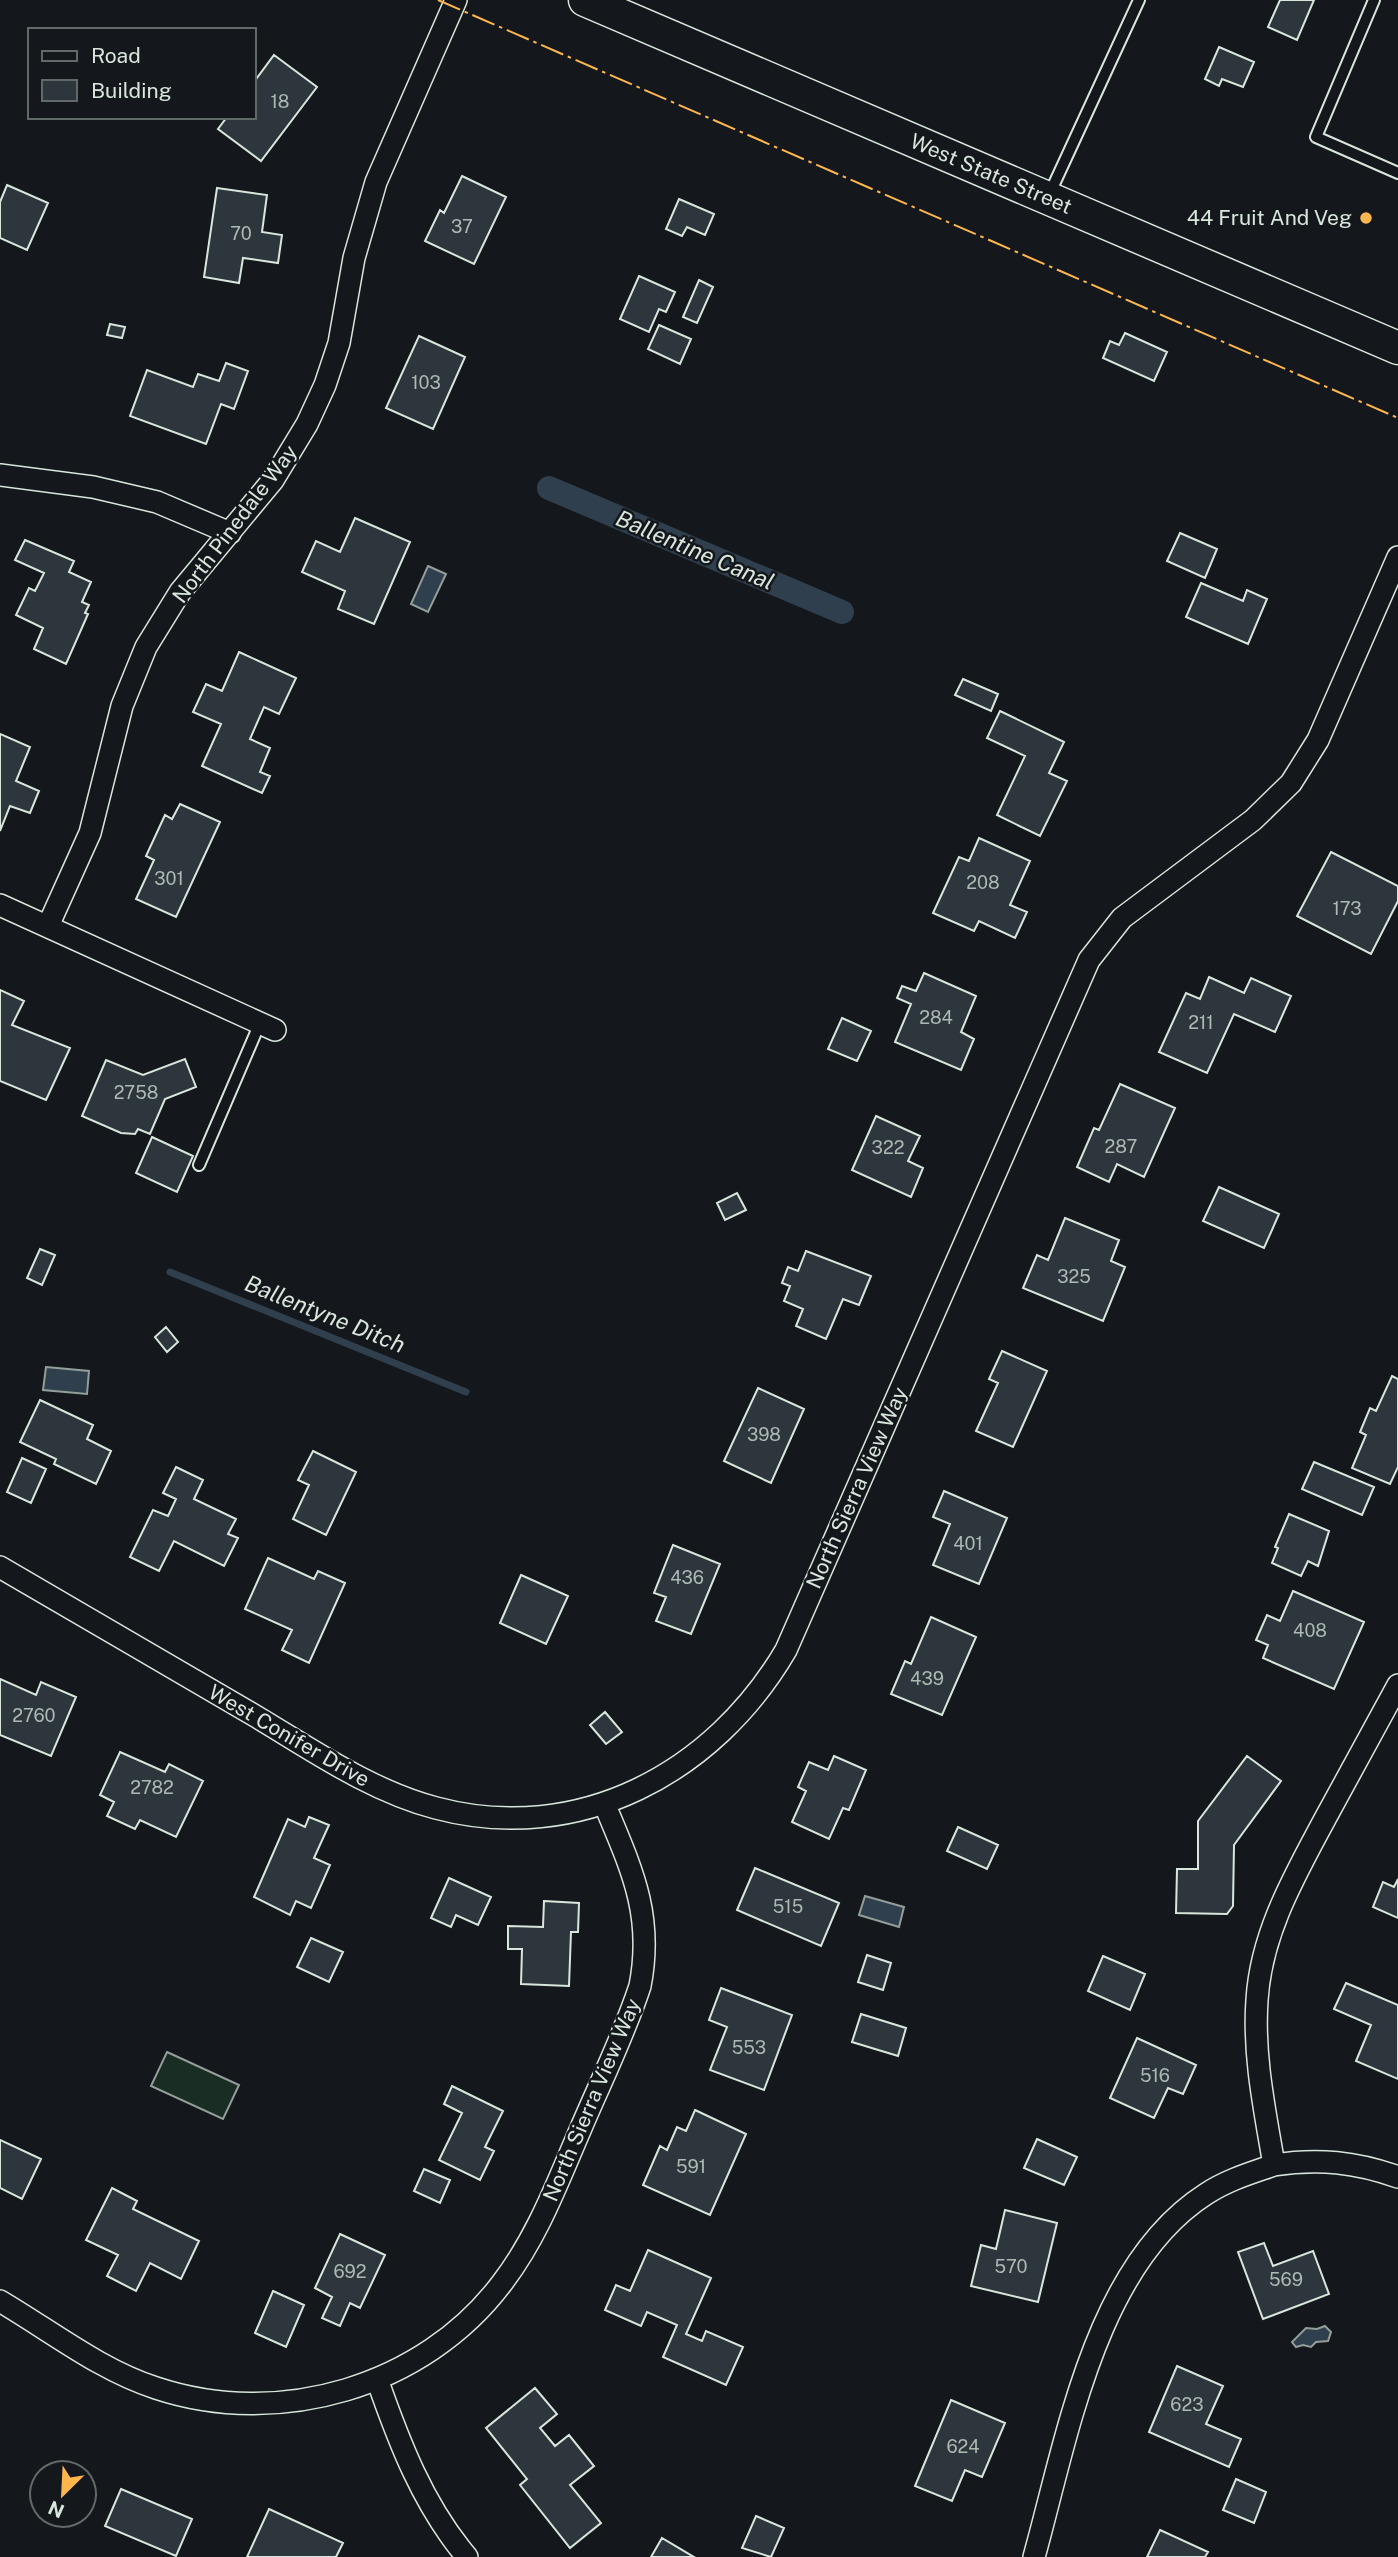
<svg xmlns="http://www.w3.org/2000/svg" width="1398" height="2557" font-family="'Public Sans',sans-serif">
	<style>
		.green { fill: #1a2d24; stroke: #939e99; stroke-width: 2 }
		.water { fill: #2f3f4d; stroke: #939e99; stroke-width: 2 }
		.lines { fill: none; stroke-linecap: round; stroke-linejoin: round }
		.stream { stroke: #2f3f4d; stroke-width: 7 }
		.canal { stroke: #2f3f4d; stroke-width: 24 }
		.building { fill: #2c363c; stroke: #d8e6dc; stroke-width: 2 }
		.lane-casing { stroke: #d8e6dc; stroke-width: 14 }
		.street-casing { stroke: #d8e6dc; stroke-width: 24 }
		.primary-casing { stroke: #d8e6dc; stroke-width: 35 }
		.lane { stroke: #14181c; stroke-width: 10 }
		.street { stroke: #14181c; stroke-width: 21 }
		.primary { stroke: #14181c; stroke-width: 32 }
		.power { stroke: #ffb74d; stroke-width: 2; stroke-dasharray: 24 5 3.5 5; stroke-linecap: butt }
		.poi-dot { fill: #ffb74d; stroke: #14181c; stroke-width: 2.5 }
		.labels { text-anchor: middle; stroke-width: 5; stroke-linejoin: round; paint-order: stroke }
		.number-label { font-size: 18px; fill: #adbab4 }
		.street-label { font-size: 21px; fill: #d8e6dc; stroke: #14181c }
		.poi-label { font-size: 21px; fill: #d8e6dc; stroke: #14181c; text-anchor: end }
		.water-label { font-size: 23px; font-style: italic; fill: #d8e6dc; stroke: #14181c }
	</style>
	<rect width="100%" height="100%" fill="#14181c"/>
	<path class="green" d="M167,2052L239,2085L223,2119L151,2086Z"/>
	<path class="water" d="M428,566L446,574L428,612L411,604Z
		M46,1367L89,1371L87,1394L43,1390Z
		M865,1896L904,1907L899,1927L859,1915Z
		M1325,2326L1331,2332L1328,2341L1316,2342L1311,2347L1303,2345L1296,2347L1292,2342L1306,2328L1317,2329Z"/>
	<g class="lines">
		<path class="stream" d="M170,1272L466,1392"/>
		<path class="canal" d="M549,488L842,612"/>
	</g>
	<path class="building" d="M1280,0H1314L1297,40L1268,27Z
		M1219,47L1254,62L1243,87L1222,79L1219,86L1205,79Z
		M274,55L317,87L261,161L218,129L227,117H254V82Z
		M462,176L506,197L474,264L425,241L440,210L444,213Z
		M7,185L48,203L27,250L0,238V202Z
		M217,188L267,195L262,232L282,235L278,263L243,258L239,283L204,277Z
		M679,199L714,214L705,235L687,227L682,236L666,229Z
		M639,276L675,292L666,312L659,309L649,332L620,319Z
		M699,280L713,287L697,323L683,317Z
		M110,324L125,327L122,338L107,335Z
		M659,325L691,339L680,364L648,349Z
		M1125,333L1167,352L1154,381L1103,358L1110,341L1119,345Z
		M419,336L465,357L433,429L386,408Z
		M226,363L248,371L234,409L221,404L206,444L130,416L147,370L193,387L198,374L219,381Z
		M355,518L410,542L374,624L338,609L345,591L302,572L316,541L340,552Z
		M1180,533L1217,549L1205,578L1167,561Z
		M25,540L74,561L69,572L91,582L82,602L89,605L85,613L88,614L66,664L34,649L43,628L16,615L29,588L35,591L44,573L15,560Z
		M1201,583L1243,601L1247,590L1267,599L1248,644L1186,617Z
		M239,652L296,678L279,714L264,707L250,739L270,748L260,772L270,776L262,793L202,766L221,724L193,712L206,684L222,691Z
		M963,679L998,694L991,711L955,695Z
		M1000,711L1064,742L1049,773L1067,781L1040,836L997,815L1025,756L987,738Z
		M0,734L30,747L16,781L39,791L30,813L10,806L0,831Z
		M180,804L220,822L176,917L136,899L154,860L146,856L165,815L172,819Z
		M979,838L1030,861L1010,905L1027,912L1015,938L979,921L974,931L933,913L959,857L969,861Z
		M1331,852L1398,886V901L1371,954L1297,916Z
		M924,973L976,996L961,1032L974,1039L961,1070L895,1042L911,1004L897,998L902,986L916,991Z
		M1209,977L1244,993L1251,978L1291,996L1275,1032L1234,1014L1207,1073L1159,1052L1186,993L1200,999Z
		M0,990L24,1001L12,1025L70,1048L46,1100L0,1081Z
		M842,1018L871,1031L857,1061L828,1049Z
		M185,1059L196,1087L165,1099L150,1134L138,1129L135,1134L121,1133L82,1116L106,1060L143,1075Z
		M1120,1084L1175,1108L1144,1177L1117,1164L1109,1182L1077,1167L1094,1128L1099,1130Z
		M876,1116L920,1136L908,1161L923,1168L911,1197L852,1170Z
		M152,1137L193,1156L177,1192L136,1173Z
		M1219,1187L1279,1214L1264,1248L1203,1221Z
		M737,1193L746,1210L725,1220L717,1203Z
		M1065,1218L1119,1240L1111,1261L1125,1267L1103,1321L1023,1288L1037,1255L1048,1260Z
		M40,1249L55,1255L42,1285L27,1278Z
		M806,1251L871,1276L859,1305L843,1299L826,1339L796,1326L803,1309L784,1301L790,1286L782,1283L788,1267L798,1271Z
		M166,1327L178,1342L167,1352L155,1337Z
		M1002,1351L1047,1371L1013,1447L976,1431L998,1383L989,1379Z
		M1392,1376L1398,1379V1467L1390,1484L1352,1468L1366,1435L1360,1432L1370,1408L1376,1411Z
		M758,1388L804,1409L771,1483L724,1461Z
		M40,1400L93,1425L87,1439L111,1451L96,1484L54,1464L56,1459L20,1442Z
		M313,1451L356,1472L326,1535L293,1519L309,1485L298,1480Z
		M22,1458L46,1469L31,1503L7,1492Z
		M1314,1462L1374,1487L1362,1515L1302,1489Z
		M176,1467L203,1480L194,1499L236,1519L228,1534L238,1538L224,1566L174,1541L159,1571L130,1557L153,1510L168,1516L176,1499L163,1493Z
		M944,1491L1007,1518L979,1584L933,1565L950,1524L933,1517Z
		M1289,1514L1329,1531L1318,1566L1308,1561L1301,1576L1272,1563L1278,1548L1275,1547Z
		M673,1545L720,1564L691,1634L656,1621L666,1597L654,1593Z
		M268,1558L314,1579L318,1571L345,1583L309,1663L282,1650L292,1630L245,1609Z
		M521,1575L568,1596L546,1644L500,1623Z
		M1293,1591L1364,1622L1334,1689L1263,1658L1268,1645L1256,1640L1267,1615L1280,1621Z
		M931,1617L976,1637L942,1715L891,1694L905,1661L911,1664Z
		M0,1679L36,1695L41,1682L76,1697L51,1756L0,1735Z
		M605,1712L622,1732L606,1744L590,1725Z
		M120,1752L165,1772L169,1764L203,1781L176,1837L140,1820L135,1829L107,1816L114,1802L100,1795Z
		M834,1756L866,1770L849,1810L843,1808L829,1839L792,1822L806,1791L798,1787L809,1762L828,1770Z
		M1247,1756L1281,1781L1234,1845L1233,1906L1227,1914L1176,1913L1177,1869H1198V1821Z
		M309,1817L329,1825L314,1858L330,1865L311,1908L296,1901L290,1915L254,1897L288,1819L305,1827Z
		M958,1827L998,1845L987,1869L947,1851Z
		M755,1868L839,1903L821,1946L737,1910Z
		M449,1878L491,1897L478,1925L456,1915L451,1927L431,1918Z
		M1398,1879V1918L1373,1907L1383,1882L1394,1887Z
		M544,1901L579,1903L578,1932H571L569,1986L521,1984L522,1949H508V1926L543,1927Z
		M311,1938L343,1952L329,1982L297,1967Z
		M867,1955L891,1963L883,1990L858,1982Z
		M1103,1956L1145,1974L1130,2010L1088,1991Z
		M1346,1983L1398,2005V2079L1356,2061L1371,2025L1334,2009Z
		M721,1988L792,2015L764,2090L710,2070L727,2027L709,2020Z
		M861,2014L906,2028L898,2056L852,2042Z
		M1137,2038L1196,2065L1183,2094L1168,2088L1154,2118L1110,2098Z
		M452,2086L503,2111L485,2147L494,2151L480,2180L439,2160L462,2113L444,2104Z
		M695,2110L746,2134L710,2215L643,2185L660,2146L667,2150L677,2127L686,2131Z
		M1037,2139L1077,2157L1064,2185L1024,2168Z
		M0,2140L41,2159L22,2199L0,2188Z
		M424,2169L450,2180L440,2203L414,2191Z
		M112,2188L137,2201L133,2209L199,2241L181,2279L150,2263L136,2291L107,2276L118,2255L86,2240Z
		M1005,2210L1057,2223L1038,2302L971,2286L981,2245L996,2249Z
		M340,2234L385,2255L360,2308L350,2303L340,2326L322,2318L332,2297L315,2288Z
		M1264,2243L1273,2266L1313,2251L1329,2294L1263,2319L1238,2252Z
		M648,2250L711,2278L686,2334L702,2341L706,2331L743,2347L726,2385L663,2357L677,2325L647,2312L641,2326L605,2310L616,2285L630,2291Z
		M273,2291L304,2305L286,2347L255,2333Z
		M1177,2366L1223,2386L1206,2424L1241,2439L1229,2467L1149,2432Z
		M535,2388L557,2414L540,2428L555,2446L569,2435L594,2466L570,2485L601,2523L570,2548L520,2485L527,2479L486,2428Z
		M951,2400L1005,2423L982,2477L965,2470L952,2501L915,2486Z
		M1236,2479L1266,2492L1254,2523L1223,2510Z
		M121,2489L192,2519L176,2556L105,2526Z
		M269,2509L343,2543L336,2557H247Z
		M756,2516L784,2528L771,2557L742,2548Z
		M1160,2530L1208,2552L1205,2557H1147Z
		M662,2538L694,2557H651Z"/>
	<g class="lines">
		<g class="lane-casing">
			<path id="lane" d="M1374,0L1316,137L1398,173
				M1049,195L1139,0
				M199,1165L260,1023"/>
		</g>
		<g class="street-casing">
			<path id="street" d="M0,475L93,487L157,502L230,533
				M0,905L275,1030
				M48,926L90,833L122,706L146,647L180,592L273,480L307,424L325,385L339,343L354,258L376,182L456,0
				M0,1567C86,1617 171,1667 257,1717C314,1751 371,1791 436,1808C579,1846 714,1773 786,1650L1089,960L1122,918L1253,820L1291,783L1318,740L1398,557
				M1274,2165C1318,2158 1356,2162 1398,2177
				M0,2301C51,2331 100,2370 156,2388C279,2429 424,2387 502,2283C538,2236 558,2181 581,2128C601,2081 624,2035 640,1986C654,1914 631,1868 604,1803
				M377,2379C399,2442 423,2505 467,2557
				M1034,2557C1067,2439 1095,2265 1206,2194C1227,2180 1251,2173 1274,2165C1265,2111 1253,2056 1257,2000C1261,1933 1295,1875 1326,1817C1350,1773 1374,1729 1398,1685"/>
		</g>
		<g class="primary-casing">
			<path id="primary" d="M585,0L1398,348"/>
		</g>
		<use href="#lane" class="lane"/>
		<use href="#street" class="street"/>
		<use href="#primary" class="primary"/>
		<path class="power" d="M438,0L1398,418"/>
	</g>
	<circle class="poi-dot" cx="1366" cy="218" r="7"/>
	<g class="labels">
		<g class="number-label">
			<text x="280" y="108">18</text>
			<text x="462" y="233">37</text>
			<text x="241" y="240">70</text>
			<text x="426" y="389">103</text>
			<text x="169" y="885">301</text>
			<text x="983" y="889">208</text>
			<text x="1347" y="915">173</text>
			<text x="936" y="1024">284</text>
			<text x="1201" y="1029">211</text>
			<text x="136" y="1099">2758</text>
			<text x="1121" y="1153">287</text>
			<text x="888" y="1154">322</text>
			<text x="1074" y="1283">325</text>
			<text x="764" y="1441">398</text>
			<text x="968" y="1550">401</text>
			<text x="687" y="1584">436</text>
			<text x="1310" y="1637">408</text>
			<text x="927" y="1685">439</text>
			<text x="34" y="1722">2760</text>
			<text x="152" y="1794">2782</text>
			<text x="788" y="1913">515</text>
			<text x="749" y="2054">553</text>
			<text x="1155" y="2082">516</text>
			<text x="691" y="2173">591</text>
			<text x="1011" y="2273">570</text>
			<text x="350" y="2278">692</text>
			<text x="1286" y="2286">569</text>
			<text x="1187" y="2411">623</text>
			<text x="963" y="2453">624</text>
		</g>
		<g class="street-label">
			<text transform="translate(991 174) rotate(23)" y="7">West State Street</text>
			<text transform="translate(235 524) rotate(-53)" y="7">North Pinedale Way</text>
			<text transform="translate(857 1488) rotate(-66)" y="7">North Sierra View Way</text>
			<text transform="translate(289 1736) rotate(30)" y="7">West Conifer Drive</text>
			<text transform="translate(592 2100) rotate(-67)" y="7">North Sierra View Way</text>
		</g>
		<g class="poi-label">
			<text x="1352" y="225">44 Fruit And Veg</text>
		</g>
		<g class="water-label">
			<text transform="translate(695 550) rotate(23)" y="8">Ballentine Canal</text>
			<text transform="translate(325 1314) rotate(22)" y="8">Ballentyne Ditch</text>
		</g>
	</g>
	<rect x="28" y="28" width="228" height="91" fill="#14181c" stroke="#626a69" stroke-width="2"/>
	<rect x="42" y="51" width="35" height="10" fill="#14181c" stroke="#626a69" stroke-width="2"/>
	<text x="91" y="63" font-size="21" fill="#d8e6dc">Road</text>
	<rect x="42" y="80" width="35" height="21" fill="#2c363c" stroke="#626a69" stroke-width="2"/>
	<text x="91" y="98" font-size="21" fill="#d8e6dc">Building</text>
	<g transform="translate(63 2494) rotate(204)"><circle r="33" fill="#14181c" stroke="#626a69" stroke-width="2"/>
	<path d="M0-5L12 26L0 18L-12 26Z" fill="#ffb74d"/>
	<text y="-10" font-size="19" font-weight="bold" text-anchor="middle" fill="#d8e6dc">N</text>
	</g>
</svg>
